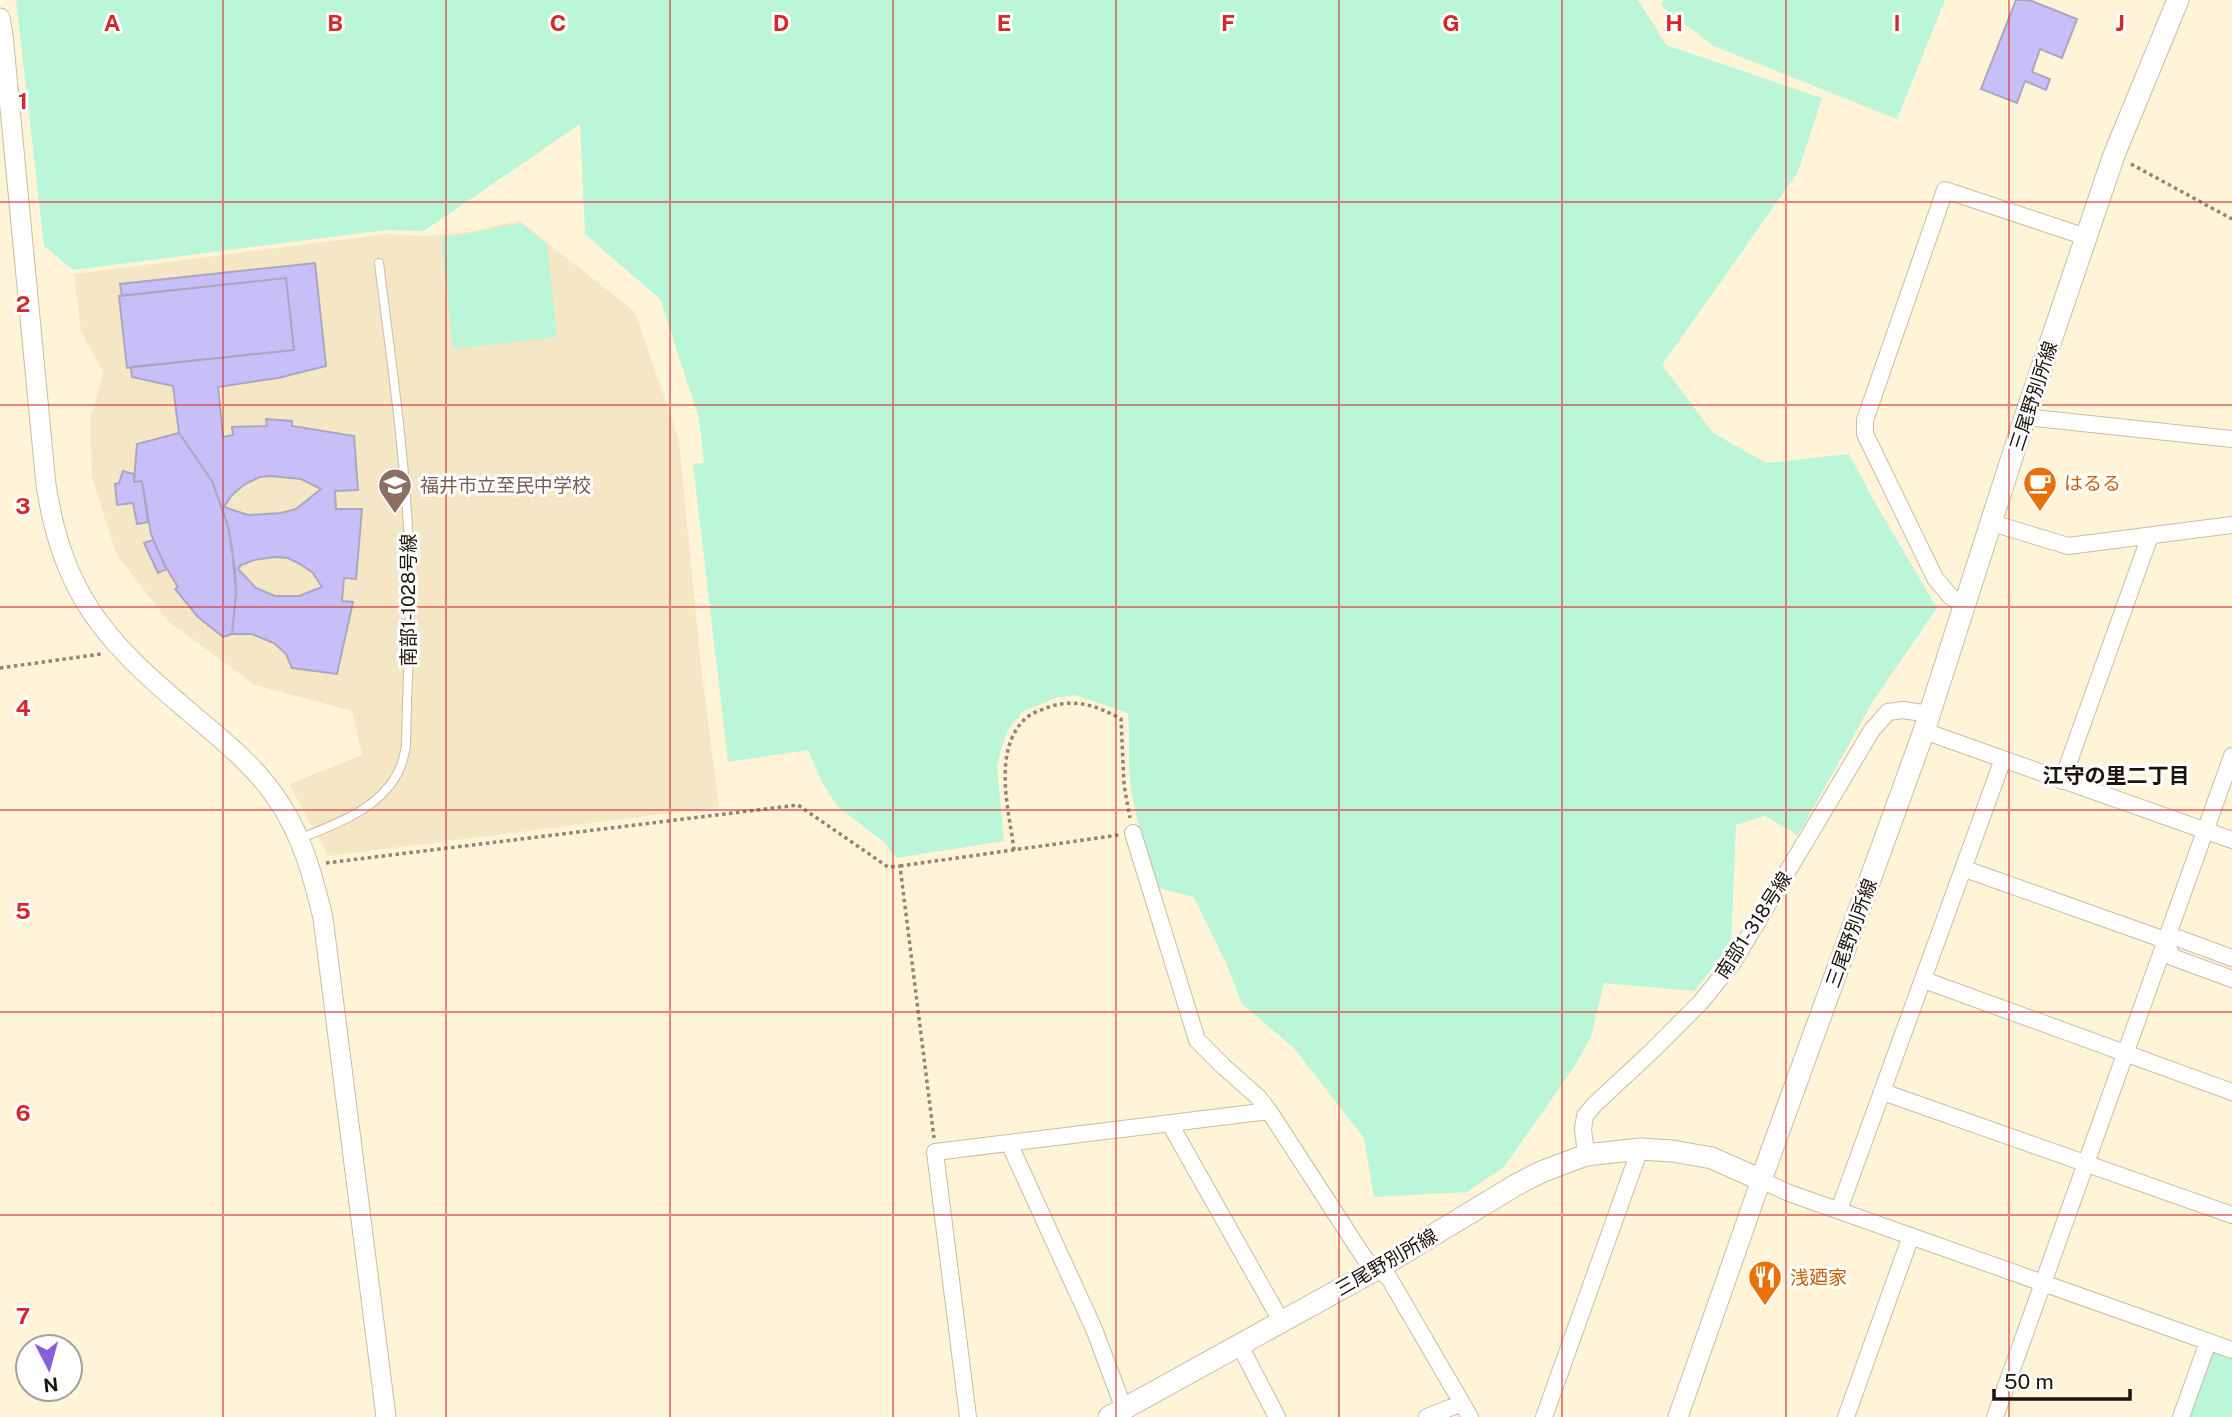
<svg xmlns="http://www.w3.org/2000/svg" width="2232" height="1417" font-family="'Public Sans','Noto Sans JP',sans-serif">
	<style>
		.built { fill: #f5e6c5 }
		.green { fill: #baf6d7 }
		.building { fill: #c8bff9; stroke: #aaa6c0; stroke-width: 2; fill-rule: evenodd }
		.lines { fill: none; stroke-linecap: round; stroke-linejoin: round }
		.service-casing { stroke: #c9bda4; stroke-width: 10 }
		.minor-casing { stroke: #c9bda4; stroke-width: 18 }
		.tertiary-casing { stroke: #c9bda4; stroke-width: 21 }
		.secondary-casing { stroke: #c9bda4; stroke-width: 23 }
		.path { stroke: #8e8673; stroke-width: 3.5; stroke-dasharray: 3.5 3.5; stroke-linecap: butt }
		.service { stroke: #fff; stroke-width: 8 }
		.minor { stroke: #fff; stroke-width: 16 }
		.tertiary { stroke: #fff; stroke-width: 19 }
		.secondary { stroke: #fff; stroke-width: 21 }
		.grid { fill: none; stroke: #d62828; stroke-width: 2; stroke-opacity: 0.55 }
		.labels { text-anchor: middle; stroke-width: 6; stroke-linejoin: round; paint-order: stroke }
		.street-label { font-size: 19px; fill: #1a150c; stroke: #fff }
		.food-label { font-size: 19px; fill: #c56008; stroke: #fff; text-anchor: start }
		.education-label { font-size: 19px; fill: #785e54; stroke: #fff; text-anchor: start }
		.neighbourhood-label { font-size: 21px; font-weight: bold; fill: #1a150c; stroke: #fff }
		.grid-label { font-size: 23px; text-anchor: middle; font-weight: bold; fill: #d62828; stroke: #fff; stroke-width: 6; stroke-linejoin: round; paint-order: stroke }
	</style>
	<rect width="100%" height="100%" fill="#fff3d8"/>
	<path class="built" d="M520,221L635,312L679,440L700,657L719,807L328,856L289,784L362,755L352,711L255,685L169,622L116,554L92,477L90,421L103,372L81,332L74,274L386,234L423,236L461,233Z"/>
	<path class="green" d="M16,0H1638L1666,45L1822,98L1798,172L1662,365L1713,433L1766,463L1849,454L1878,508L1937,608L1873,701L1798,835L1765,816L1736,825L1731,944L1694,991L1604,983L1591,1037L1574,1067L1504,1167L1467,1192L1374,1197L1364,1138L1294,1048L1242,1004L1226,963L1194,897L1159,888C1148,853 1134,817 1130,780C1128,758 1130,736 1128,713L1075,695L1055,698L1022,712L1008,730L1001,749L997,767L1004,841L896,858L884,842L837,806L822,782L808,750L728,762L693,464L704,463L699,418L660,299L585,234L580,124L424,231L386,230L73,270L44,246Z
		M1663,0H1945L1897,119L1714,46L1661,6Z
		M520,223L547,244L557,337L453,349L441,237L462,235Z
		M2216,1353L2232,1359V1417H2186L2207,1357Z"/>
	<path class="building" d="M2016,0H2029L2077,19L2062,58L2040,49L2032,72L2050,79L2046,90L2025,81L2017,103L1981,89Z
		M315,263L326,366L278,378L218,387L223,437L233,435L232,427L267,426L266,419L292,421V426L354,436L358,490L335,491L336,509H362L356,579L344,578L342,601L353,602L337,674L292,668L286,654L274,643L252,634H232L236,593L232,549L228,526L212,481L179,433L173,386L132,377L131,367L294,350L286,278L122,296L120,284ZM270,476L301,479L321,489L296,509L281,513L248,515L224,507L232,495L245,484L260,477ZM275,557L288,558L300,564L313,573L322,587L299,596H275L256,588L238,569L241,565L254,560Z
		M286,278L294,350L127,368L119,296Z
		M179,433L212,481L228,526L235,570L236,593L232,634L223,637L198,617L175,589L178,587L164,564L151,534L142,481L134,482L137,444Z
		M123,471L134,474V482L142,481L148,522L137,524L133,503L117,505L115,484L119,483Z
		M153,540L167,569L158,573L144,543Z"/>
	<g class="lines">
		<g class="service-casing">
			<path id="service" d="M299,839C336,824 383,808 400,768C403,762 404,754 406,747C407,674 413,601 408,528C403,440 390,351 379,263"/>
		</g>
		<g class="minor-casing">
			<path id="minor" d="M2025,417L2232,439
				M1992,523L2068,546L2232,525
				M1966,604L1951,597L1935,578L1865,434V420L1945,190L2086,237
				M1924,731L2232,840
				M2062,781L2150,536
				M1133,833L1197,1040L1224,1067L1258,1097L1269,1111
				M1965,869L2165,940L2178,938L2232,958
				M2165,940L2172,957L2232,979
				M1924,980L2232,1092
				M1883,1092L2232,1215
				M1170,1124L1281,1321
				M1009,1143L1094,1329L1124,1409
				M1586,1155L1583,1129L1585,1116L1594,1105L1652,1051L1700,1003L1734,961L1872,730L1888,712L1903,710L1929,714
				M1761,1180L1789,1193L2232,1350
				M1839,1210L2003,759
				M1239,1344L1277,1417
				M968,1417L935,1152L1269,1111L1365,1259L1389,1278L1470,1417
				M1427,1417L1462,1403
				M1544,1417L1640,1149
				M1846,1417L1911,1236
				M1995,1417L2232,756
				M2181,1417L2208,1342"/>
		</g>
		<g class="tertiary-casing">
			<path id="tertiary" d="M0,18L3,35L46,485C63,594 104,640 186,709C218,737 253,763 277,799C302,835 313,876 323,918L386,1417
				M1678,1417L1761,1180"/>
		</g>
		<g class="secondary-casing">
			<path id="secondary" d="M1109,1417L1377,1269L1516,1185L1541,1172L1586,1155L1640,1149L1672,1151L1712,1158L1761,1180L1924,731L2025,417L2114,155L2178,0"/>
		</g>
		<path class="path" d="M2131,164L2232,219
			M0,668L101,654
			M1014,850C1009,810 992,751 1025,719C1031,713 1041,710 1049,707C1075,698 1098,706 1121,719L1124,785L1130,818
			M326,863L798,805L888,867L900,866L934,1138
			M900,866L1119,835"/>
		<use href="#service" class="service"/>
		<use href="#minor" class="minor"/>
		<use href="#tertiary" class="tertiary"/>
		<use href="#secondary" class="secondary"/>
	</g>
	<path class="grid" d="M223,0V1417M446,0V1417M670,0V1417M893,0V1417M1116,0V1417M1339,0V1417M1562,0V1417M1786,0V1417M2009,0V1417M0,202H2232M0,405H2232M0,607H2232M0,810H2232M0,1012H2232M0,1215H2232"/>
	<defs>
		<g id="cafe-pin" transform="scale(1.75)"><path d="M0 17L-7.5 6A9.5 9.5 0 1 1 7.5 6Z" fill="#e8710a" stroke="#fff"/><path d="M-5.5-4.5H6V0H3Q3 3.5 0 3.5H-2.5Q-5.5 3.5-5.5 0ZM3-3.2v2h1.7v-2ZM-6 4.5H4V6H-6Z" fill="#fff"/></g>
		<g id="school-pin" transform="scale(1.75)"><path d="M0 17L-7.5 6A9.5 9.5 0 1 1 7.5 6Z" fill="#8d6e63" stroke="#fff"/><path d="M0-5L7-2L0 1L-7-2ZM-4 1L0 2.5L4 1V4Q0 6-4 4Z" fill="#fff"/></g>
		<g id="restaurant-pin" transform="scale(1.75)"><path d="M0 17L-7.5 6A9.5 9.5 0 1 1 7.5 6Z" fill="#e8710a" stroke="#fff"/><path d="M-5-6h1v4h1v-4h1v4h1v-4h1v5L-1.5 .5V6h-2V.5L-5-1ZM5-6V6H3V1.5H1.5Q1.5-4 5-6Z" fill="#fff"/></g>
	</defs>
	<g fill-rule="evenodd">
		<use href="#cafe-pin" x="2040" y="483"/>
		<use href="#school-pin" x="395" y="485"/>
		<use href="#restaurant-pin" x="1765" y="1277"/>
	</g>
	<g class="labels">
		<g class="street-label">
			<text transform="translate(2033 396) rotate(-72)" y="7">三尾野別所線</text>
			<text transform="translate(408 600) rotate(-90)" y="7">南部1-1028号線</text>
			<text transform="translate(1753 925) rotate(-57)" y="7">南部1-318号線</text>
			<text transform="translate(1851 933) rotate(-70)" y="7">三尾野別所線</text>
			<text transform="translate(1386 1262) rotate(-30)" y="7">三尾野別所線</text>
		</g>
		<g class="food-label">
			<text x="2064" y="490">はるる</text>
			<text x="1790" y="1284">浅廼家</text>
		</g>
		<g class="education-label">
			<text x="420" y="492">福井市立至民中学校</text>
		</g>
		<g class="neighbourhood-label">
			<text x="2116" y="783">江守の里二丁目</text>
		</g>
	</g>
	<g class="grid-label">
		<text x="112" y="31">A</text>
		<text x="335" y="31">B</text>
		<text x="558" y="31">C</text>
		<text x="781" y="31">D</text>
		<text x="1004" y="31">E</text>
		<text x="1228" y="31">F</text>
		<text x="1451" y="31">G</text>
		<text x="1674" y="31">H</text>
		<text x="1897" y="31">I</text>
		<text x="2120" y="31">J</text>
		<text x="23" y="109">1</text>
		<text x="23" y="312">2</text>
		<text x="23" y="514">3</text>
		<text x="23" y="716">4</text>
		<text x="23" y="919">5</text>
		<text x="23" y="1121">6</text>
		<text x="23" y="1324">7</text>
	</g>
	<g transform="translate(49 1368) rotate(174)"><circle r="33" fill="#ffffff" stroke="#a3a19e" stroke-width="2"/>
	<path d="M0-5L12 26L0 18L-12 26Z" fill="#895fd9"/>
	<text y="-10" font-size="19" font-weight="bold" text-anchor="middle" fill="#1a150c">N</text>
	</g>
	<path d="M1994 1389v10h136v-10" fill="none" stroke="#1a150c" stroke-width="3.5"/>
	<text x="2004" y="1389" font-size="21" fill="#1a150c" stroke="#ffffff" stroke-width="5" paint-order="stroke">50 m</text>
</svg>
